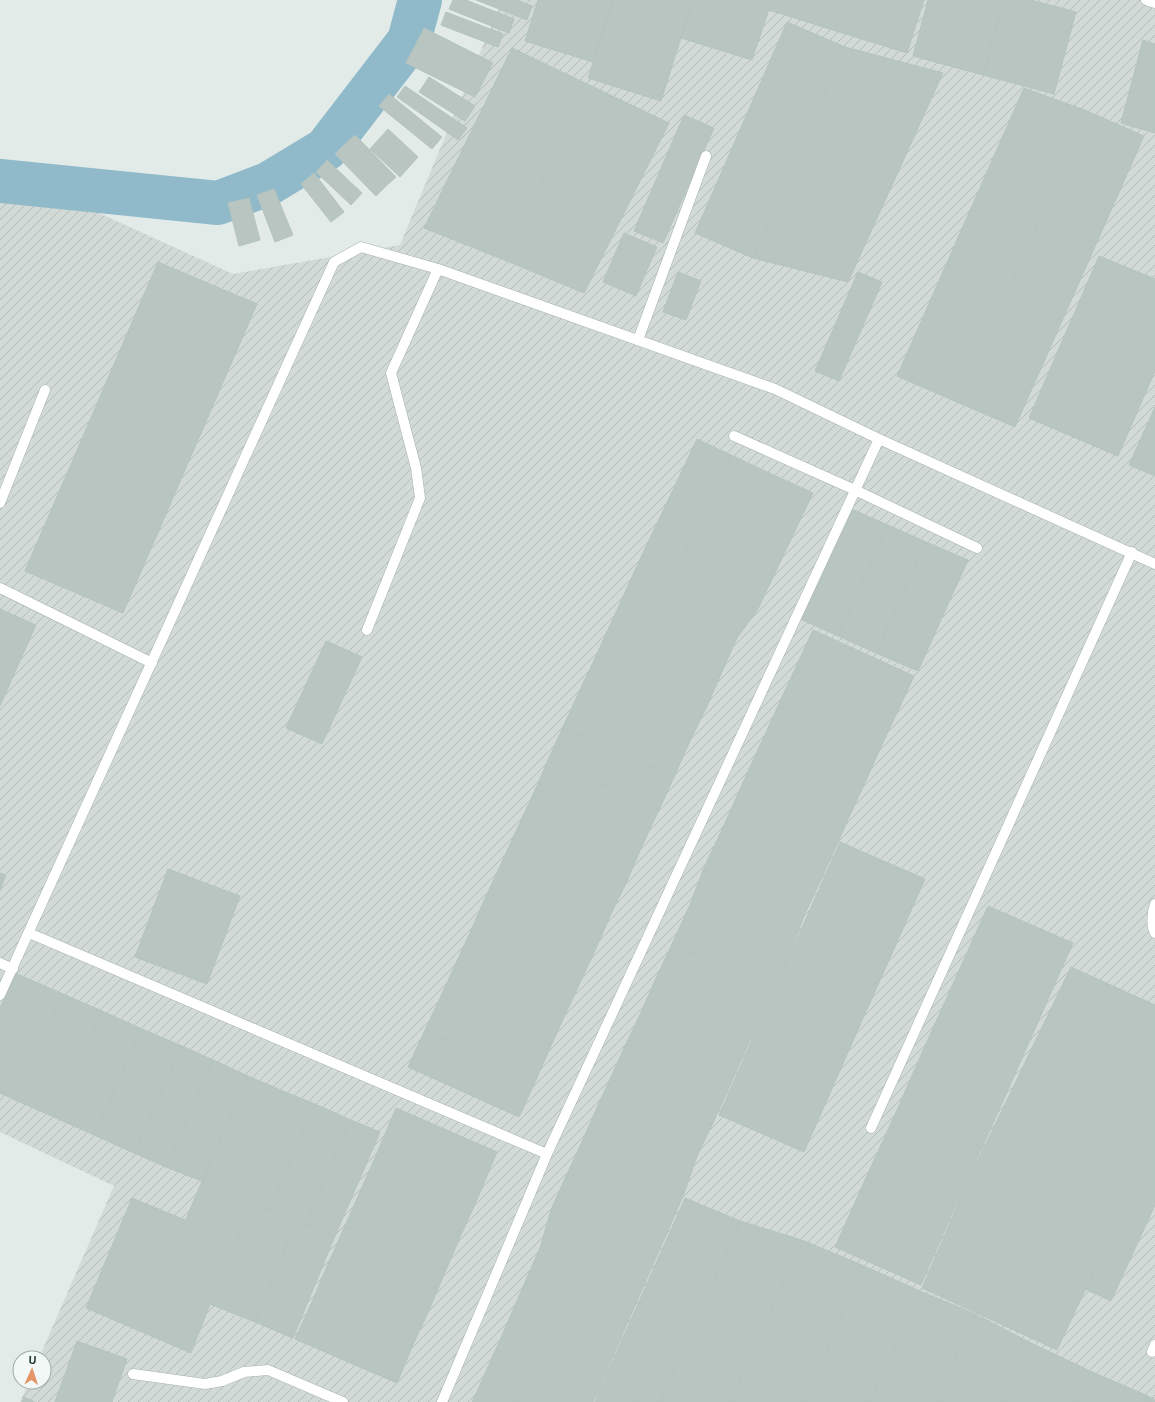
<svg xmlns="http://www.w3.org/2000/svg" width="1155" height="1402" font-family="'Public Sans',sans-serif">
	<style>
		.industrial { fill: url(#industrial-furrows) }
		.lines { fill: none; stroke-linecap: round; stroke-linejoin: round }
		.river { stroke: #90baca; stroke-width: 44 }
		.building { fill: #b8c5c1; stroke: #b5c4bf }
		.lane-casing { stroke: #a5b2af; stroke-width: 11 }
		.lane { stroke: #fff; stroke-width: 10 }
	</style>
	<defs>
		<pattern id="industrial-furrows" width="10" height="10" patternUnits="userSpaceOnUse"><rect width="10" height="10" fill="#d1dad7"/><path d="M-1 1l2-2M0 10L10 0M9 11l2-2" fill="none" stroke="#b3bcb9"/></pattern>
	</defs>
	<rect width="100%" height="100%" fill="#e2ebe8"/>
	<path class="industrial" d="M502,0H1155V1402H20L29,1382H44V1358H39L114,1186L0,1132V168L233,274L400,245Z"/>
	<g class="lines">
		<path class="river" d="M0,181L218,203L268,184L326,149L409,41L420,0"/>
	</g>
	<path class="building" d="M453,0H466L514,19L509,33L449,9Z
		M476,0H517L532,6L527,20Z
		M538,0H613L593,62L525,41Z
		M613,0H693L661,101L588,78Z
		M693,0H772L752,60L681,38Z
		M772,0H846L836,31L769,10Z
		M846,0H924L907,53L836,31Z
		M928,0H1004L983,75L913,56Z
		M1004,0H1031L1076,12L1054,94L983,75Z
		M446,12L503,34L498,47L441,25Z
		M787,22L845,47L753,258L695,233Z
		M424,28L493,63L485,78L416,44Z
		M1143,40L1155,44V133L1121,123Z
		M416,44L485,78L475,97L406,63Z
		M845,47L943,73L848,282L753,258Z
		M512,48L585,83L507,261L424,228Z
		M429,77L475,106L465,121L419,92Z
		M585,83L669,123L584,293L507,261Z
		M405,86L467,128L458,140L397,97Z
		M1024,88L1087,111L959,403L897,376Z
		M389,94L442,137L432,149L379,106Z
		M1087,111L1144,136L1015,427L959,403Z
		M684,115L714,128L663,243L634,231Z
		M388,129L418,157L400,177L370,149Z
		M355,135L396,177L386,186L345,144Z
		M345,144L386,186L376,196L335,154Z
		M327,160L362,193L351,205L316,172Z
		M314,173L344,212L331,222L301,184Z
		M274,189L293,235L275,242L257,195Z
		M249,198L260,240L239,246L228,203Z
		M624,233L657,247L636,296L603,282Z
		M1099,256L1155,279V371L1118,456L1029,418Z
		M158,262L257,304L123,613L25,571Z
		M678,272L701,281L686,320L663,312Z
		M858,272L882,282L839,381L815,371Z
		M1155,407V476L1129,465Z
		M697,439L731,455L676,571L642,555Z
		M731,455L767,472L712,588L676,571Z
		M767,472L813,493L758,609L712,588Z
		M847,507L888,525L838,636L798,618Z
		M888,525L926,542L876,653L838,636Z
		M926,542L968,560L918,671L876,653Z
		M642,555L676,571L758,609L737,638L627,588Z
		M627,588L737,638L707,706L596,656Z
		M0,609L36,625L0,706Z
		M813,630L914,676L896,715L795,669Z
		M326,641L362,657L322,744L286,728Z
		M596,656L707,706L691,739L580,690Z
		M795,669L896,715L879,751L778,706Z
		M580,690L691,739L674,777L563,727Z
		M778,706L879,751L864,785L763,739Z
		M563,727L674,777L659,810L548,760Z
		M763,739L864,785L850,815L749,769Z
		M548,760L659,810L642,846L532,797Z
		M749,769L850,815L834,851L733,805Z
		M532,797L642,846L628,879L517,829Z
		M733,805L834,851L820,882L719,836Z
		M517,829L628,879L611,914L501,864Z
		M719,836L820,882L804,916L703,870Z
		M840,842L925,879L894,949L809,912Z
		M501,864L611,914L597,946L486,896Z
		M168,869L240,896L207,984L135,957Z
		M703,870L804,916L791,951L690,905Z
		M0,873L6,875L0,891Z
		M486,896L597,946L579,985L469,935Z
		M690,905L791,951L774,989L672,944Z
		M988,906L1073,943L1042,1013L957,975Z
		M809,912L894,949L864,1016L779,979Z
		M469,935L579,985L566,1013L456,963Z
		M672,944L774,989L758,1024L656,978Z
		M456,963L566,1013L551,1046L441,996Z
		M1071,967L1155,1005V1138L1020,1073Z
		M15,973L63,994L15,1100L0,1093V1008Z
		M957,975L1042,1013L1011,1083L925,1046Z
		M656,978L758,1024L743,1056L642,1010Z
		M779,979L864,1016L834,1084L749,1047Z
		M63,994L102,1011L54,1117L15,1100Z
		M441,996L551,1046L536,1080L425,1030Z
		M642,1010L743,1056L728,1090L626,1044Z
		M102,1011L142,1029L94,1135L54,1117Z
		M142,1029L182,1046L134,1153L94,1135Z
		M425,1030L536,1080L519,1117L408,1067Z
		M626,1044L728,1090L712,1125L610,1079Z
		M182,1046L213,1060L166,1167L134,1153Z
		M925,1046L1011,1083L982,1148L897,1110Z
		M749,1047L834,1084L804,1152L719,1115Z
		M213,1060L248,1076L202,1181L166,1167Z
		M1020,1073L1155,1138V1205L1128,1264L965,1187Z
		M248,1076L283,1091L238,1196L202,1181Z
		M610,1079L712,1125L697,1156L596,1110Z
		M283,1091L315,1104L269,1210L238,1196Z
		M315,1104L351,1120L305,1224L269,1210Z
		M396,1108L497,1152L479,1195L378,1151Z
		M596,1110L697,1156L685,1191L581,1144Z
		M897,1110L982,1148L950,1218L865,1180Z
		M351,1120L380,1132L335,1236L305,1224Z
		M581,1144L685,1191L671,1224L566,1176Z
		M378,1151L479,1195L461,1235L360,1192Z
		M566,1176L671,1224L656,1258L551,1210Z
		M865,1180L950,1218L921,1285L835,1247Z
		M202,1181L253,1202L210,1304L159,1284Z
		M965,1187L1103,1252L1057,1350L922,1288Z
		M360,1192L461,1235L446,1270L345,1226Z
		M132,1198L185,1220L158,1285L210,1304L191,1353L86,1308Z
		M685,1198L740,1221L660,1402H635L601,1387Z
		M253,1202L269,1210L296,1221L255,1322L210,1304Z
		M551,1210L656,1258L641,1292L540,1248Z
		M296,1221L335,1236L293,1338L255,1322Z
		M740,1221L802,1240L730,1402H660Z
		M345,1226L446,1270L430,1308L328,1264Z
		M802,1240L864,1266L804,1402H730Z
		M540,1248L641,1292L626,1326L525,1282Z
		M1103,1252L1128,1264L1111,1301L1085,1289Z
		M328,1264L430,1308L412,1347L311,1304Z
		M864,1266L920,1291L870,1402H804Z
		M525,1282L626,1326L611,1361L510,1317Z
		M920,1291L975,1314L936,1402H870Z
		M311,1304L412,1347L397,1383L295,1339Z
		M975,1314L1031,1343L1005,1402H936Z
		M510,1317L611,1361L597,1393L496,1349Z
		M77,1341L127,1359L112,1402H55Z
		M1031,1343L1090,1371L1077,1402H1005Z
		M496,1349L597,1393L593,1402H520L480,1385Z
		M1090,1371L1148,1396L1145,1402H1077Z
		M480,1385L520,1402H472Z
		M601,1387L635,1402H595Z
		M1148,1396L1155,1400V1402H1145Z
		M24,1397L35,1402H22Z"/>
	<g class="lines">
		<g class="lane-casing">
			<path id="lane" d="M1146,0L1155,3
				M638,340L706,156
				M734,436L855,490L977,548
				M0,503L45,390
				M0,588L152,663
				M367,630L420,498L416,468L391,373L438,269
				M1155,904C1152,912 1151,926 1155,933
				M29,933L547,1154
				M0,963L13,969
				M0,995L334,262L361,247L438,269L775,389L879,439L1155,564
				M871,1128L1132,552
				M1152,1352L1155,1345
				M133,1374L205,1384L222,1381L244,1372L268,1370L343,1402
				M442,1402L547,1154L879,439"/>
		</g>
		<use href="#lane" class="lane"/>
	</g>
	<g transform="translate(32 1370) rotate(3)"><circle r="19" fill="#f2f8f6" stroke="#a0acaa"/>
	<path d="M0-3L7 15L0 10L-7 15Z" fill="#e39568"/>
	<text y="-6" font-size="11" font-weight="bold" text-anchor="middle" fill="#243a37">U</text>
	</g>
</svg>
